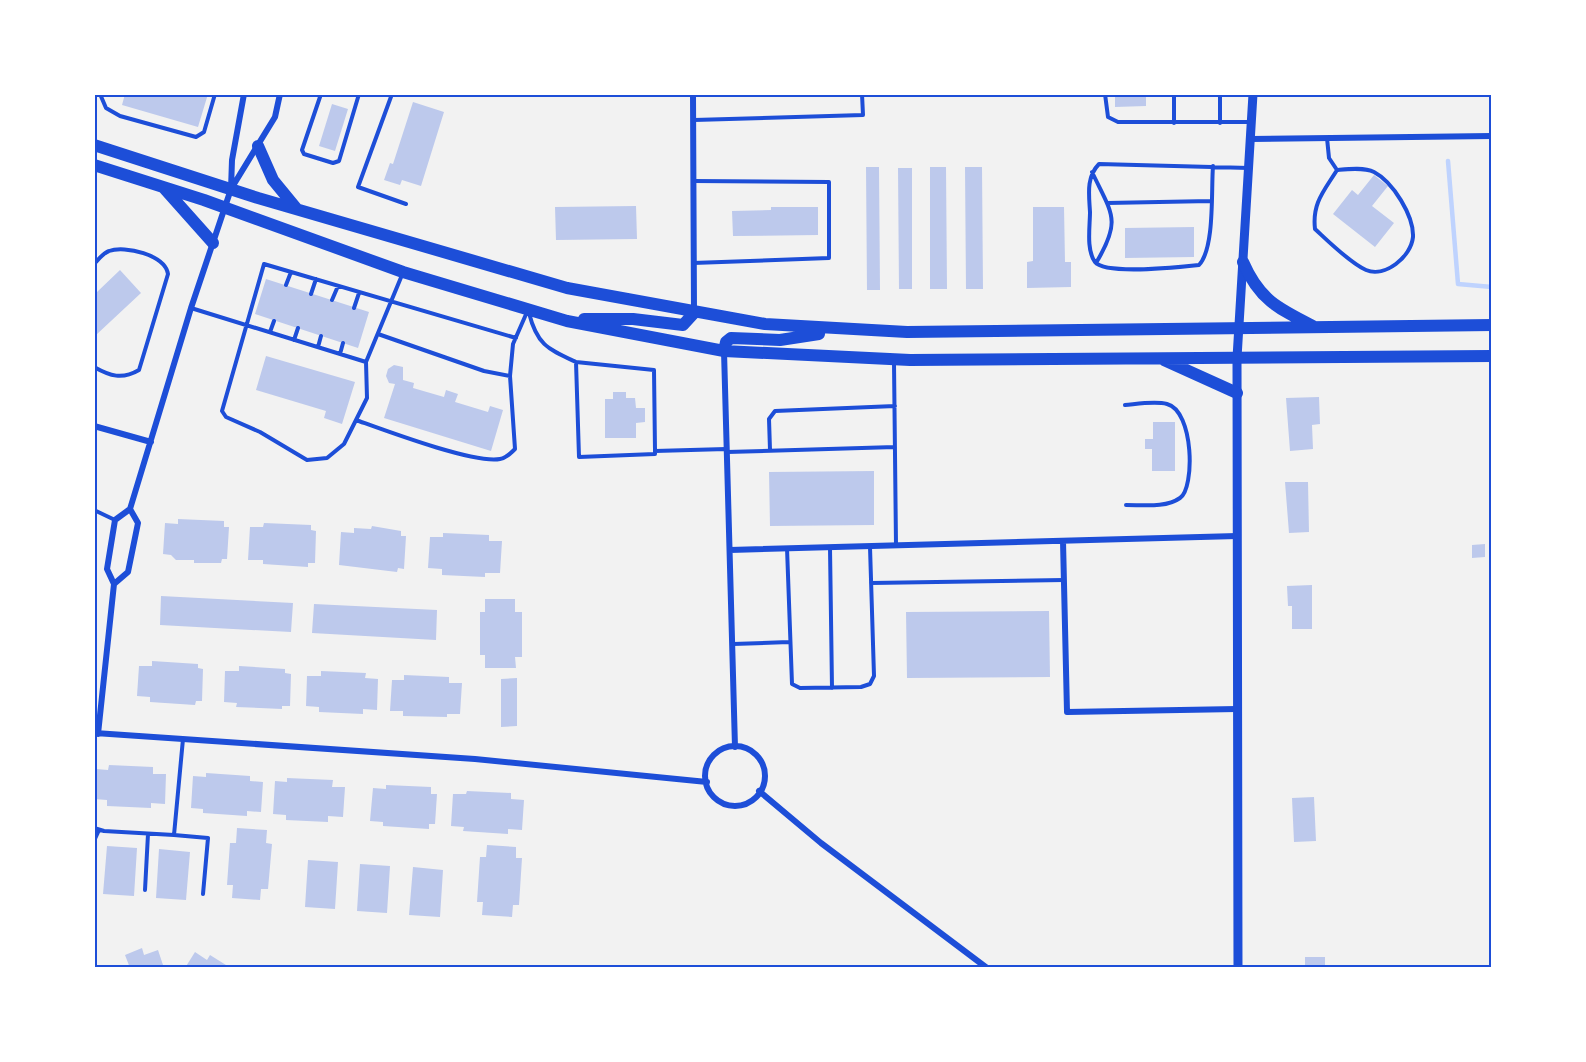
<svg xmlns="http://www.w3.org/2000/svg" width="1586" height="1062" font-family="'Libre Baskerville',serif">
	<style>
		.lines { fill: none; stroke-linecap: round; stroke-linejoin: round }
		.stream { stroke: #bfd3fe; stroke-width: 4.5 }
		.building { fill: #bdc9ec }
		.service { stroke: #1d4ed8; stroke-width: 4 }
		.minor { stroke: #1d4ed8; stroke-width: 6 }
		.tertiary { stroke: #1d4ed8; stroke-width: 9 }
		.primary { stroke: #1d4ed8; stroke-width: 12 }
		.neatline { fill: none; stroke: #1d4ed8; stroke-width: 2 }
	</style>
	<rect width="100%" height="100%" fill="#f2f2f2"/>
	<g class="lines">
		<path class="stream" d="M1448,161L1458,284L1492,287"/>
	</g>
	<path class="building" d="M125,94H208L198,127L122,105Z
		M1115,94H1146V106L1115,107Z
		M413,102L444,112L421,186L402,180L400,185L384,180L390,163L393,164Z
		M332,104L348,109L335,151L319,146Z
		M866,167H879L880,290H867Z
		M930,167H946L947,289H930Z
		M965,167H982L983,289H966Z
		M898,168H912V289H899Z
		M1374,175L1388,186L1372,206L1394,223L1375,247L1333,214L1352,190L1358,195Z
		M636,206L637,239L556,240L555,207Z
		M771,207H818V235L733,236L732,211L771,210Z
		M1033,207H1064L1065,262H1071V287L1027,288V262L1033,261Z
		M1194,227V257L1125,258V228Z
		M120,270L141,293L96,335L94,289L97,292Z
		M266,279L369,312L358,348L255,314Z
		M266,356L355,382L342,424L324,418L326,411L256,390Z
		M394,365L403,367V380L414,383L413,388L444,397L446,390L458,394L455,402L488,412L490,406L503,410L491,451L384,418L395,384L389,383L386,376L388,369Z
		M613,392H626V398H635L636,408H645V422L636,423V438H605V399H613Z
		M1319,397L1320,424L1312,425L1313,449L1290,451L1286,398Z
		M1153,422H1175V471H1152V449H1145V439H1153Z
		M874,471V525L770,526L769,472Z
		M1285,482H1308L1309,532L1289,533Z
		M178,519L224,521V527H229L227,559H222L221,563H194V560H176L171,555L163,554L165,523L178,524Z
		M264,523L311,525V530L316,531L315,563H308V567L263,564V560H248L250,527H263Z
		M372,526L401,531V536H406L404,569L398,568L397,572L339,565L341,532L354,533V528L371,529Z
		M443,533L489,535V541H502L500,573H485V577L442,575V569L428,568L430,537H443Z
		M1485,544V557L1472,558V545Z
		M1312,585V629H1292V606H1288L1287,586Z
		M161,596L293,603L291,632L160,625Z
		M485,599H515V612H522V657H515L516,668H485V655H480V612H485Z
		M314,604L437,610L436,640L312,633Z
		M1049,611L1050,677L907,678L906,612Z
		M152,661L198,664V668L203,669L202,701H196L195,705L150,702V697L137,696L139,666H152Z
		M239,666L285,669V673L291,674L290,706H282V709L236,707L237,703L224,702L225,671H239Z
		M321,671L366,673L365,678L378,679L377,710L363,709V714L319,712V707L306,706L307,676H321Z
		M404,675L449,677V683H462L460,714H447V717L403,716V711H390L392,680H404Z
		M517,678V726L501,727V679Z
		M109,765L153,767V774H166L165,804L151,803V808L107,806V800L94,799L96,769L108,770Z
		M206,773L250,776V781L263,782L261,812L247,811V816L203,813V809L191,808L193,776L206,777Z
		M287,778L333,780L332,787H345L343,817L328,816V822L286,820V815L273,814L275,781L287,782Z
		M386,785L431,787V794H437L435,824H429V829L383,826V822L370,821L373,788L386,789Z
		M467,791L511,793V799L524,800L522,830L508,829V834L463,831L464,827L451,826L453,794H466Z
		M1314,797L1316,841L1294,842L1292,798Z
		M237,828L267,830L266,843L272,844L268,889H261L260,900L232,898L233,885H227L230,843H236Z
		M487,845L516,847V858H522L519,905H513L512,917L482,915L483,902H477L480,857H486Z
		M107,846L137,848L134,896L103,894Z
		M159,849L190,852L186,900L156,898Z
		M308,860L338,862L335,909L305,907Z
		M360,864L390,866L387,913L357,911Z
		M413,867L443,870L440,917L409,915Z
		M142,948L144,955L158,950L164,968H130L125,955Z
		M195,952L207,960L210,955L226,965L224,968H185Z
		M1305,957H1325V968H1305Z"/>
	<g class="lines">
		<path class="service" d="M100,94L106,108L120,116L196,137L204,132L215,94
			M321,94L302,150L304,154L333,163L339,161L359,94
			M392,94L358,187L406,204
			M1105,94L1108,117L1118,122H1251
			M1174,94V123
			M1220,94V123
			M694,120L863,115L862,94
			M1327,138L1329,158L1337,170C1348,169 1364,167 1374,172C1393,182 1414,216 1413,237C1411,257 1385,278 1366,270C1350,263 1328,241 1315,229C1312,203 1324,191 1337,170
			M1213,166C1211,190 1215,248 1199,265C1181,267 1105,275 1095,262C1086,250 1090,226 1090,212C1089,195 1086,177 1099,164L1249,168
			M1092,172C1112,214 1122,220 1096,263
			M693,181L829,182V258L693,263
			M1107,203L1211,201
			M94,264C99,259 103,253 109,251C125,245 165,255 168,274L139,370C122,380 110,376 94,367
			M286,285L291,272
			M311,294L316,279
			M332,300L338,286
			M191,308L366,362L402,275
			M354,308L359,293
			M529,313C537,345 548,349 576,362
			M270,332L274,321
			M378,334L484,371L510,376
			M294,340L298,328
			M318,347L321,336
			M340,354L343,343
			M366,362L367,398L344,444L327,458L307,460L260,432L226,417L222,411L264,264L516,338
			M894,363L896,545
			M1125,405C1137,404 1155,401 1167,404C1194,411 1195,488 1180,498C1166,508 1144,505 1126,505
			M356,420C384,430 474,464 500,459C506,458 510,454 515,449L510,376L513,344L527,312
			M770,450L769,419L775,411L895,406
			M655,451L654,370L576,362L579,457L655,454V451L726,449
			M727,452L895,447
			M94,510L115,520
			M787,548L792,684L800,688L861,687L870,684L874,676L870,547
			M830,548L832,688
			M871,583L1064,580
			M733,644L789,642
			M94,828L104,831L174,835L183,739
			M174,835L208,838L203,894
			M94,841L99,830
			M145,890L148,834"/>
		<path class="minor" d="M693,94L694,313
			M1251,139L1492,136
			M231,189L232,160L244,94
			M724,351L735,747
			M94,426L151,442
			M1063,541L1067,712L1237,709
			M730,550L1237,536
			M114,584L128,572L138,523L130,509
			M95,733L475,759L707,782
			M98,734L114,584L107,569L115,520L130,509L191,308L231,189L275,117L280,94
			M705 776a30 30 0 1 1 60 0a30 30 0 1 1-60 0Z
			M759,791L821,843L987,968"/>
		<path class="tertiary" d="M1238,968L1237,358L1253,94"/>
		<path class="primary" d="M94,145L258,198L567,288L765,324L907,332L1492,325
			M258,146L273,180L296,208
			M94,165L204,200L403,272L567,321L724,351L910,360L1492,356
			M164,188L213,243
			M1243,262C1259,299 1277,308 1313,326
			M584,319H633L683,325L694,313
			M724,351L726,342L731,338L780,340L819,334
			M1164,360L1237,393"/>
	</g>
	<rect width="1586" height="1062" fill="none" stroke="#ffffff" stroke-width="192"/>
	<rect x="96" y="96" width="1394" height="870" class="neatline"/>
</svg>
